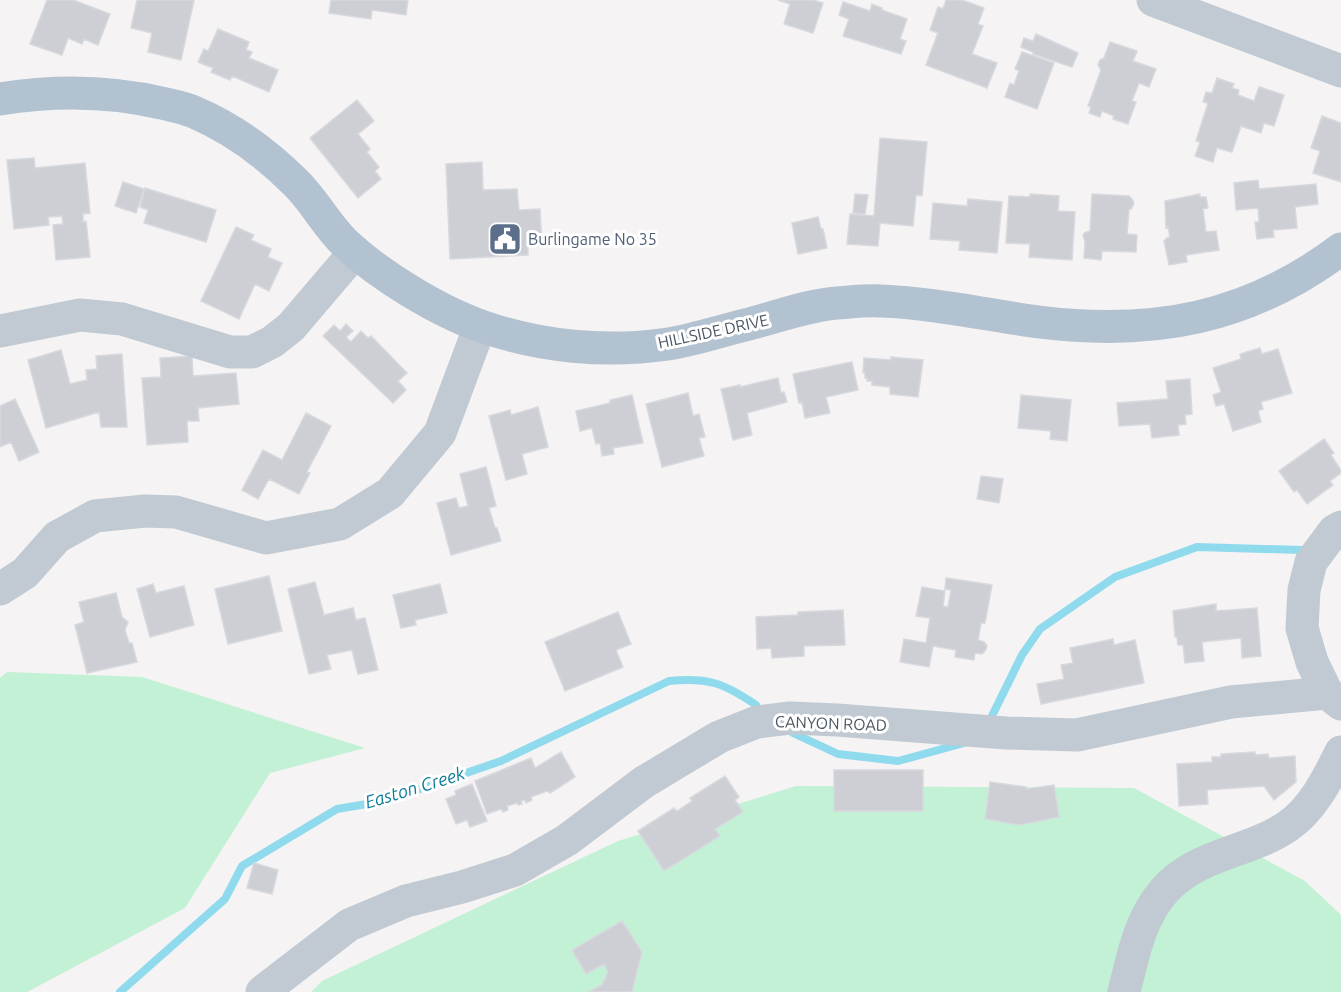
<svg xmlns="http://www.w3.org/2000/svg" width="1341" height="992" font-family="Ubuntu,sans-serif">
	<style>
		.green { fill: #c3f1d5 }
		.lines { fill: none; stroke-linecap: round; stroke-linejoin: round }
		.stream { stroke: #90daee; stroke-width: 8 }
		.building { fill: #cdcfd5; stroke: #d7d9de; stroke-width: 1.5 }
		.minor { stroke: #c1cad2; stroke-width: 33 }
		.major { stroke: #b3c2d1; stroke-width: 33 }
		.labels { text-anchor: middle; stroke-width: 6; stroke-linejoin: round; paint-order: stroke }
		.service-label { font-size: 16px; fill: #4e5e75; stroke: #fff; text-anchor: start }
		.street-label { font-size: 16px; fill: #4a5661; stroke: #fff }
		.water-label { font-size: 18px; font-style: italic; fill: #0c7c9b; stroke: #fff }
	</style>
	<rect width="100%" height="100%" fill="#f5f3f3"/>
	<path class="green" d="M7,672L142,677L365,748L270,773L185,908L27,992H0V678Z
		M796,786L1134,788L1305,881L1341,915V992H311L322,981L618,841Z"/>
	<g class="lines">
		<path class="stream" d="M989,722L1022,655L1040,629L1115,577L1197,547L1302,550
			M793,733L838,754L898,761L964,743
			M120,992L225,899L242,866L337,809L385,801L501,761L669,681C707,677 724,683 756,705"/>
	</g>
	<path class="building" d="M47,0H73L110,14L98,45L84,39L82,44L68,38L62,55L30,44Z
		M137,0H194L181,60L148,52L152,33L131,28Z
		M331,0H408L406,15L372,10L371,19L329,13Z
		M778,0H813L823,3L813,33L784,24L790,4Z
		M946,0H962L984,8L978,24L983,26L972,54L997,63L987,88L926,65L938,33L930,30L938,7L943,9Z
		M843,2L870,11L872,4L882,8V10L907,19L900,39L906,41L901,54L843,36L849,19L839,15Z
		M218,29L249,42L246,50L252,52L249,58L278,70L269,92L232,76L230,80L211,72L213,68L198,62L204,49L208,51Z
		M1036,34L1078,53L1072,67L1033,54V52L1021,47L1024,38L1033,41Z
		M1110,42L1137,51L1133,61L1156,69L1149,87L1139,83L1132,101L1136,102L1128,124L1113,119L1114,116L1102,111L1100,117L1089,113L1091,107L1088,106L1101,70L1098,65L1100,60L1104,58Z
		M1022,52L1054,63L1037,109L1005,97L1010,83L1014,85L1019,71L1015,69Z
		M1217,78L1234,84L1232,88L1239,90L1238,95L1254,101L1259,87L1284,95L1274,126L1264,123L1261,133L1241,126L1232,152L1217,148L1213,162L1195,156L1200,142L1196,141L1208,103L1203,102L1206,92L1212,93Z
		M357,100L374,121L358,134L370,149L367,152L379,167L375,171L381,179L358,198L310,138Z
		M1322,116L1341,123V182L1313,173L1320,151L1311,148Z
		M880,138L927,142L922,196L916,195L913,226L880,223L878,246L847,244L850,214L874,216Z
		M34,158L35,168L85,163L90,213L83,214V222L86,221L90,257L56,260L53,225L63,224L62,216L48,217L49,225L14,229L7,160Z
		M482,162L483,190L517,189L519,210L540,209L542,246L528,247V255L450,259L446,164Z
		M1258,180L1259,189L1316,184L1318,204L1295,207L1297,228L1273,230L1274,237L1257,239L1255,222H1259L1258,208L1236,210L1234,183Z
		M123,182L144,189L136,213L115,206Z
		M145,188L216,210L206,242L144,223L148,210L140,207Z
		M855,194L868,195L865,214L853,213Z
		M1030,194L1059,196L1058,211L1075,212L1072,260L1029,257L1030,244L1006,243L1009,196L1030,197Z
		M1092,194L1129,196L1132,199L1134,203L1132,208L1129,210L1127,234L1137,235L1136,252L1102,251L1101,260L1084,258L1085,241L1083,236L1084,233L1090,231Z
		M1200,194V197H1206L1208,208L1203,209L1206,232L1216,231L1219,250L1186,255L1187,262L1169,265L1164,241L1167,238L1170,237L1168,227L1166,228L1165,201Z
		M968,199L1002,202L997,253L959,250L960,241L930,239L933,203L967,206Z
		M818,217L821,229H823L827,248L798,254L792,223Z
		M236,227L254,235L251,240L271,249L268,257L282,263L269,291L255,284L239,319L201,301Z
		M346,324L353,331L346,337L351,342L361,331L368,338L371,336L407,373L398,381L406,390L393,403L323,336L334,325L340,331Z
		M1260,348L1262,354L1278,349L1292,393L1261,402L1263,409L1258,411L1261,422L1233,431L1224,404L1216,406L1213,395L1221,392L1213,368L1241,359L1240,354Z
		M61,350L70,384L87,380L86,370L97,369L96,356L122,354L127,427H101L99,412L46,428L28,360Z
		M192,356L193,376L236,373L239,404L198,408L199,421H187L188,442L147,445L142,378L161,377L160,358Z
		M891,357L923,360L918,397L890,394V387L872,385V381H867V378H865V373H863L864,358L891,360Z
		M852,362L858,390L826,397L830,413L805,418L802,402L799,403L793,374Z
		M778,378L781,393L784,392L787,402L747,413L752,435L733,440L721,389L740,385V387Z
		M1190,379L1192,414L1185,415L1186,424L1178,425L1179,435L1152,438L1150,424L1119,426L1117,403L1168,399L1166,381Z
		M688,393L693,416L699,414L705,437L699,438L704,456L662,467L646,404Z
		M632,395L643,443L613,448L614,454L602,456L600,443L596,444L592,428L580,431L576,411L610,403V400Z
		M1021,395L1071,400L1067,441L1050,439L1051,431L1018,428Z
		M15,399L39,452L19,461L11,442L0,447V406Z
		M538,407L548,447L522,454L527,474L506,480L489,416L510,410L511,415Z
		M306,413L331,426L307,472L310,473L299,494L269,479L258,499L242,490L263,450L282,460Z
		M1324,439L1334,453L1331,455L1341,470V473L1330,481L1333,485L1307,504L1297,490L1294,492L1279,471Z
		M486,467L496,506L489,508L495,528H497L501,541L451,555L437,503L456,498L459,508L468,506L460,474Z
		M981,476L1003,479L999,503L977,499Z
		M269,576L282,631L228,644L215,589Z
		M946,578L992,585L985,623H981L978,640L984,642L987,646L985,651L982,654L975,653L974,660L955,657L956,650L933,646L929,667L900,662L904,639L926,643L930,618L916,616L922,587L945,591L943,606L948,607L951,590L945,589Z
		M315,582L324,615L353,608L356,620L365,618L378,670L358,674L352,650L327,655L331,669L309,674L288,589Z
		M153,584L156,593L184,586L194,625L150,637L137,589Z
		M440,584L447,613L415,620L416,625L401,628L393,595Z
		M116,593L122,617L128,622L125,630L129,643H132L137,662L87,673L75,625L84,622L79,602Z
		M1216,604V611L1257,608L1261,656L1242,658L1241,638L1202,642L1204,661L1185,663L1183,645H1178L1177,637H1175L1173,611Z
		M843,610L845,645L804,646V656L772,658L771,648L757,649L756,617L798,615V612Z
		M618,612L631,644L616,650L623,667L565,691L545,642Z
		M1113,639L1114,645L1135,640L1144,683L1041,704L1037,684L1064,679L1061,665L1073,663L1070,648Z
		M561,752L575,777L550,793L547,791L531,797L532,800L526,803L525,800L521,801L522,804L518,805L517,803L507,806L508,810L503,812L501,809L487,814L475,781L531,758L535,768Z
		M1255,752V755L1268,754L1269,758L1295,756L1296,782L1274,800L1264,786L1207,790L1208,804L1179,806L1177,764L1212,762V757H1221V754Z
		M834,770H923V811H834Z
		M725,776L739,797L735,800L743,812L715,829L720,836L664,871L638,831L674,808L677,811L692,801L690,798Z
		M990,782L1026,787V789L1054,785L1059,817L1020,825L985,819Z
		M472,784L487,821L470,827L467,820L456,824L446,799L456,795L455,791Z
		M254,863L278,870L272,894L247,888Z
		M622,921L642,952L632,992H589L602,985L608,972L604,964L586,974L572,950Z"/>
	<g class="lines">
		<path class="minor" d="M1153,0L1341,71
			M0,331L80,315L122,319L230,352H252L272,342L291,327L355,252
			M1341,527L1334,531L1311,562L1304,590L1302,628L1312,662L1327,693L1341,704
			M0,589L25,573L57,537L95,516L145,511L176,512L266,538L340,524L390,493L440,433L480,326
			M262,992L349,925L406,901L462,887L515,870L567,840L644,782L719,737L757,722L790,718L837,720L1006,733L1077,735L1231,702L1327,693
			M1124,992C1133,956 1139,920 1164,891C1197,853 1249,853 1288,826C1313,809 1328,778 1341,752"/>
		<path class="major" d="M0,99C55,90 111,91 166,104C175,106 185,108 194,112C231,128 266,153 295,182C314,200 326,225 345,243C379,275 438,311 481,326C540,347 606,353 668,344C694,340 720,331 745,325C774,318 808,305 837,303C851,302 866,300 881,301C934,303 987,315 1039,322C1153,336 1248,319 1341,249"/>
	</g>
	<defs>
		<g id="civic-square" transform="scale(1.725)"><rect x="-9" y="-9" width="18" height="18" rx="4" fill="#5c6f8a" stroke="#fff"/><path d="M-.6-6.5H3V-4.5H.6V-3L4-1V1h2V6H-6V1h2V-1L-.6-3ZM-1.2 2.5V6h2.4V2.5Z" fill="#fff"/></g>
	</defs>
	<g fill-rule="evenodd">
		<use href="#civic-square" x="505" y="239"/>
	</g>
	<g class="labels">
		<g class="service-label">
			<text x="528" y="245">Burlingame No 35</text>
		</g>
		<g class="street-label">
			<text transform="translate(713 331) rotate(-12)" y="6">HILLSIDE DRIVE</text>
			<text transform="translate(831 723) rotate(2)" y="6">CANYON ROAD</text>
		</g>
		<g class="water-label">
			<text transform="translate(415 788) rotate(-17)" y="6">Easton Creek</text>
		</g>
	</g>
</svg>
